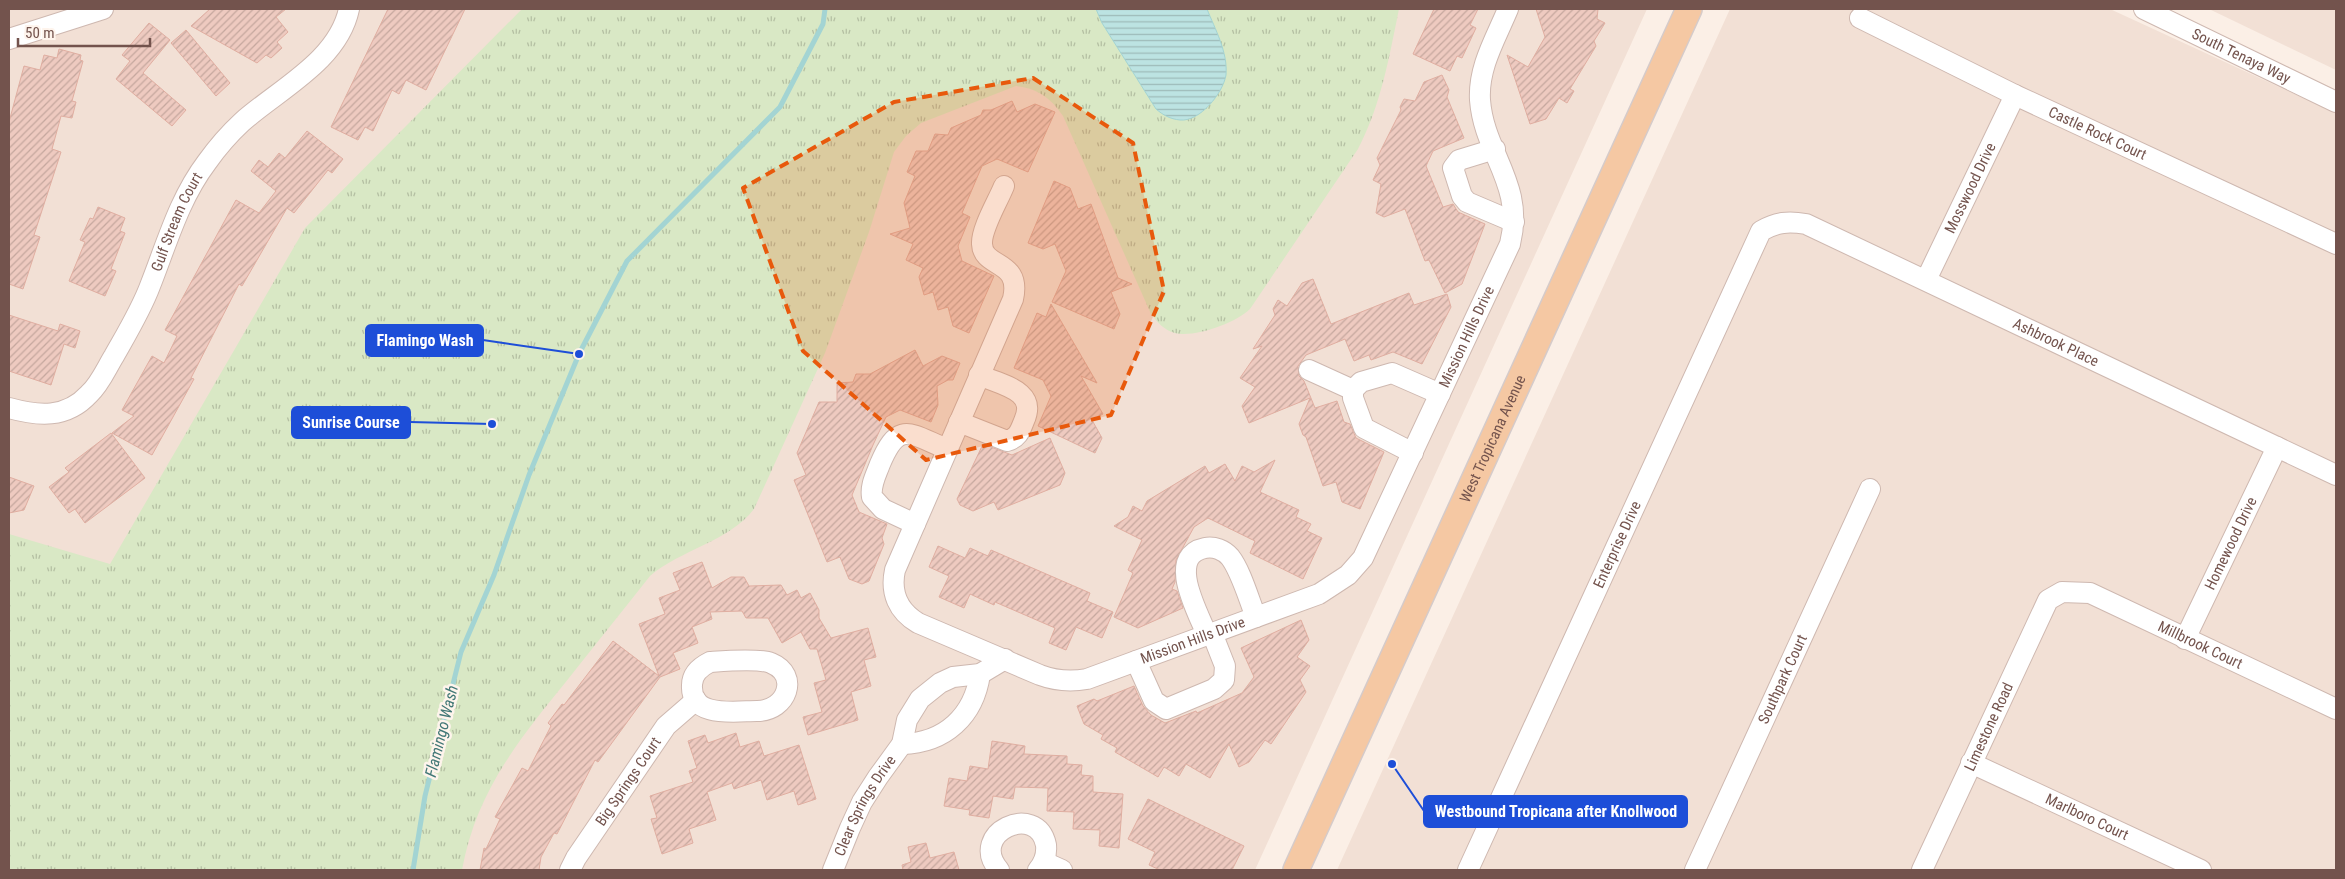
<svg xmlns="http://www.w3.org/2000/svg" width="2345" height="879" font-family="'Roboto Condensed',sans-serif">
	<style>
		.residential { fill: #f2e0d5 }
		.grass { fill: url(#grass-tufts) }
		.water { fill: url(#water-rules); stroke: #a3d4d3 }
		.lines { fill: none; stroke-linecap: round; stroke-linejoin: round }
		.stream { stroke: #a3d4d3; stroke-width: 5 }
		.building { fill: url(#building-hatch); stroke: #e0aea1 }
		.minor-casing { stroke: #ceb8b0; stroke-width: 22 }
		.major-casing { stroke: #d5cbca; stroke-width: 28 }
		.minor { stroke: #fff; stroke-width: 20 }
		.major { stroke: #f5c8a3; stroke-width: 25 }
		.marked { fill: #e8590c; fill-opacity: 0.2; stroke: #e8590c; stroke-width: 4; stroke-dasharray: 10 6; stroke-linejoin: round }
		.labels { text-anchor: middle; stroke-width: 5; stroke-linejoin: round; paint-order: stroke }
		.street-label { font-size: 15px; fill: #73534d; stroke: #fef4ec }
		.water-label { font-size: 16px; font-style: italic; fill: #417776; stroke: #fef4ec }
		.leader { fill: none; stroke: #1d4ed8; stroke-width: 2 }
		.callout-dot { fill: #1d4ed8; stroke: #fef4ec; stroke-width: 2 }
		.callout { fill: #1d4ed8; stroke: #1d4ed8; stroke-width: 2 }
		.callout-label { font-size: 16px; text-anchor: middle; font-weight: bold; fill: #fff }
	</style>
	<defs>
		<pattern id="grass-tufts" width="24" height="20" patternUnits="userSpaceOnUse" patternTransform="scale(1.25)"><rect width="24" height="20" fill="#d9e8c5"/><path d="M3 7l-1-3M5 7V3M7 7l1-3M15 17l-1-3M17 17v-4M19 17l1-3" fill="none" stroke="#b4bfa2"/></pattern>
		<pattern id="water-rules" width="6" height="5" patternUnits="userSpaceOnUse" patternTransform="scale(1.25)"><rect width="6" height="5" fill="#bce3e2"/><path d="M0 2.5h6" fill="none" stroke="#9dbbb9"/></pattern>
		<pattern id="building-hatch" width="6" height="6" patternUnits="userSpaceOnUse" patternTransform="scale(1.25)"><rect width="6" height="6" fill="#eecac0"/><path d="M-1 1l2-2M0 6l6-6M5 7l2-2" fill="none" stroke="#c5a79e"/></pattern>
	</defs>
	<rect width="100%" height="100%" fill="#fbefe6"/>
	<path class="residential" d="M9,9H1647L1255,870H9Z
		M1730,9H2110L2336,113V870H1337Z
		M2209,9H2336V70Z"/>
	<path class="grass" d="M522,9H1399C1389,58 1381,105 1358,149L1250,309C1236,323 1194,338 1175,333C1164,330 1157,322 1151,314L1063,116C1051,98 1037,88 1016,86L921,123L906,136L894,152L869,232L825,353L754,509C730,541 680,550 650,576C622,612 593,647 565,683C517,742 476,793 462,870H9V534L110,564L305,228Z"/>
	<path class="water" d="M1096,9H1207C1215,29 1228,52 1226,75C1223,93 1200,122 1180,120C1170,119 1163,115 1156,109L1102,23Z"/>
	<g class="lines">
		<path class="stream" d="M413,870L425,796L461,652L494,575L529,475L579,354L627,261L780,107L823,24L825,9"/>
	</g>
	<path class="building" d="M210,9H286L276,17L288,32L277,42L282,48L271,58L266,55L257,63L191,26Z
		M388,9H465L426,90L406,80L399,94L392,90L373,131L365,127L358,140L331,127Z
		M1434,9H1478L1470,25L1476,28L1462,58L1457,56L1450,71L1413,54Z
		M1536,9H1598L1597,19L1605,23L1594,41L1596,46L1570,89L1574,91L1567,103L1559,98L1546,119L1530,124L1507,55L1528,67L1545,37Z
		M149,23L170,40L143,73L186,110L172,126L116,79L130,61L122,55Z
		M186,30L230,83L216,96L171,43Z
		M59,49L81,55L80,60L83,61L72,101L76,102L72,118L61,116L52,149L61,152L34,235L40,237L23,289L9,284V122L24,66L40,70L44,55L57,58Z
		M1442,75L1449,90L1447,97L1464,138L1433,151L1426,166L1443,207L1453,204L1458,212L1485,224L1462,284L1445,293L1429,260L1425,261L1405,209L1384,217L1376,213L1381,184L1373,180L1380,165L1377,158L1401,110L1400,107L1404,99L1415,101L1424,82Z
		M1012,101L1017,112L1035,104L1055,112L1028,172L997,159L982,166L962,213L970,217L958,246L962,261L994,276L969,333L953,326L948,307L938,310L933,292L924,295L919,277L923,268L906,260L913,244L890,234L910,228L904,203L915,176L907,172L916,151H928L935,134L948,135L951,128L981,115L983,110H991Z
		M307,131L343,159L332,173L328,170L294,213L287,208L242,286L239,284L191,378L194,379L152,455L112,433L134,416L122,410L152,356L164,363L177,336L165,330L236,200L259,213L276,191L251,171L259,160L268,167L279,153L285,158Z
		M1054,181L1070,188L1078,209L1091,204L1118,278L1132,284L1111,292L1120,314L1114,329L1052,302L1066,271L1055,244L1043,249L1028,243Z
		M98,207L125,218L120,231L125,233L111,269L116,271L105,296L69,281L85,242L80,240L90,218L93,219Z
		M1313,279L1331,324L1409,293L1414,305L1447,294L1451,307L1422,364L1393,352L1371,360L1369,355L1354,361L1345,339L1306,355L1298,366L1299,376L1304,381L1315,408L1337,401L1344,422L1350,424L1356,438L1384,452L1360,509L1342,502L1336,482L1323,486L1306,437L1303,435L1299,424L1310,398L1249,423L1242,406L1255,387L1240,378L1262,346L1253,349L1275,315L1273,309L1278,300L1287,306L1302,283Z
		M1051,304L1097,383L1081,376L1103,414L1092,420L1102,438L1095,453L1038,426L1051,396L1043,380L1014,368L1037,313L1046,317Z
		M9,315L58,331L60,324L80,331L75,348L64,344L51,385L9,371Z
		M915,350L923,366L942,356L960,363L953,380H948L937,386L938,405L931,422L900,410L886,417L873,445L852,495L859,512L887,524L882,538L884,544L869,581L862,584L849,579L840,557L827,562L794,480L806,475L797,453L819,402H837V383L853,382L856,374H870Z
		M111,433L145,478L85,523L75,509L69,513L49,487L69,472L65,468Z
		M1050,438L1065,473L1060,485L998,510L994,502L973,511L960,505L957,499L983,444L1012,455Z
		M1275,460L1260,492L1299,510L1296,517L1311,524L1307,531L1322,538L1303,579L1250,553L1255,541L1208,518L1194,527L1176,560L1175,582L1172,589L1177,591L1183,608L1138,628L1114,617L1133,573L1128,570L1142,540L1114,526L1128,517L1133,506L1142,511L1147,501L1205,466L1209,473L1225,464L1235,481L1242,466L1254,472Z
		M9,477L34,486L24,510L9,513Z
		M938,546L965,558L970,548L988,556L991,550L1090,593L1087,601L1113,612L1102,638L1076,627L1066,650L1049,643L1055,628L995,602L994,605L970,594L964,608L939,597L949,576L929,567Z
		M702,562L712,588L731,577H744L749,586L781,585L787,595L797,590L801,598L810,593L819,610V618L831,638L868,628L876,657L864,660L871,686L851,692L858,720L808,735L803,717L822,712L814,683L826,680L817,649H810L801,632L782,643L768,618H746L742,611L710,612L712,619L692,627L698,643L673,653L680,669L660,677L598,762L595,760L557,834L554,833L541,857L539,870H480L484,848L486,849L500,819L495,817L522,768L528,771L551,726L548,723L562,704L564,705L613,641L659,676L639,624L665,614L659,598L680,590L673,573Z
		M1301,620L1309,640L1297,657L1310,666L1300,680L1306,692L1271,744L1265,740L1249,762L1239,767L1229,744L1210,778L1186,764L1179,776L1164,767L1158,777L1115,752L1117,748L1101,739L1103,735L1084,724L1077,706L1094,699L1097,701L1134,686L1143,706L1151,715L1165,723L1196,711L1197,713L1242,693L1254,677L1241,648Z
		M736,733L740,747L759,741L764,756L799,745L816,799L798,805L794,791L767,800L761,780L734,789L732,783L707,792L716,820L689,829L693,843L662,854L651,819L657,818L650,796L693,782L689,771L697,768L688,741L705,735L708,743Z
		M992,741L1025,746L1024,754L1067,756V764L1082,765L1081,775L1093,776V792L1123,794L1119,848L1099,846L1100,830L1073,829L1074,812L1047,811L1048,788L1015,787L1013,799L993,796L989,818L969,815L970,810L944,806L949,778L967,781L970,766L988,769Z
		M1148,799L1244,846L1232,870H1160L1149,865L1155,852L1128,839Z
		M926,843L930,858L954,852L959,870H903L902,865L911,862L908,847Z"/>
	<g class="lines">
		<g class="minor-casing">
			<g id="minor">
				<path id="s1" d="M2144,9L2336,102"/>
				<path id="s2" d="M1860,18L2015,95L2336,244"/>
				<path d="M9,39L103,9"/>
				<path d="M1495,149L1459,160L1453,168L1462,196L1467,202L1514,222"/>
				<path id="s3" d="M1004,186C998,201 981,229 982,244C983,269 1022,259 1013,299L895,570C890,593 898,611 918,623L1040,675C1056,681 1070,682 1087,679L1319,594L1348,575L1363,558L1510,244C1525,184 1484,154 1480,100C1478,67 1496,38 1508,9"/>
				<path id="s4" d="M1926,280L2015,95"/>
				<path d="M1309,370L1353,390"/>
				<path id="s5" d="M9,408C38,416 66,419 89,394C100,384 106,369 114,356C127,333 141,310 150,286C167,243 179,199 207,162C217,148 229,134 242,122C279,89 338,61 349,9"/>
				<path d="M959,422L1007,441C1018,438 1020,431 1024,421C1038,390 1001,385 979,375"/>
				<path d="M1413,453L1364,428L1353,398V390L1361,382L1392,373L1440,394"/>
				<path d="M915,524L883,509L872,497C870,485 876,475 880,464C899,419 910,434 947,449"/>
				<path d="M1207,635C1199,614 1165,556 1205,548C1214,546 1224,550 1230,557C1241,571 1249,600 1256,617"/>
				<path id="s6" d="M2185,639L2277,447"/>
				<path d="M1136,661L1154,701L1166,709L1214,689L1224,680L1225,666L1212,633"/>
				<path d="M710,662C724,661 758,658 771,663C800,675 787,711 757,711C736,711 690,719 692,685C692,674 700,667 710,662Z"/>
				<path d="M902,744C945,743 974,716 980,674"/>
				<path id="s7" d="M1971,763L2201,870"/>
				<path d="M1044,862L1062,870"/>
				<path id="s8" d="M570,870L576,858L666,726L696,700"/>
				<path id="s9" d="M833,870L850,828L862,802L878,777L902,744L907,720L920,699L940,683L953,677L980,674L1005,659"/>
				<path d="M999,870C967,833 1037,801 1046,845C1047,855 1044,863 1038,870"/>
				<path id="s10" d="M1468,870L1761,231C1777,222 1788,221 1806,224L2336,475"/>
				<path id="s11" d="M1695,870L1870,489"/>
				<path id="s12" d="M1922,870L2048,600L2062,592L2090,593L2336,709"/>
			</g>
		</g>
		<g class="major-casing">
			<g id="major">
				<path id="s13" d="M1296,870L1689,9"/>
			</g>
		</g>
		<use href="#minor" class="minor"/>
		<use href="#major" class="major"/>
	</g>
	<path class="marked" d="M1033,78L1133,143L1164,291L1111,415L926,460L803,351L743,188L894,102Z"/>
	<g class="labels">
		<g class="street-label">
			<text dy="5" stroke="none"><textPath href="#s1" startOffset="108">South Tenaya Way</textPath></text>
			<text dy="5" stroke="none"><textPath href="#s2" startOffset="264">Castle Rock Court</textPath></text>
			<text dy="5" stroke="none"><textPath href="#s4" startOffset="102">Mosswood Drive</textPath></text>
			<text dy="5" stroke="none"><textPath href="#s5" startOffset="280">Gulf Stream Court</textPath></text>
			<text dy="5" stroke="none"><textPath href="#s3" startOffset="1218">Mission Hills Drive</textPath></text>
			<text dy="5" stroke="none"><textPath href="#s10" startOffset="1026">Ashbrook Place</textPath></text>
			<text dy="5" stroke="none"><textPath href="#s13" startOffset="474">West Tropicana Avenue</textPath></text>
			<text dy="5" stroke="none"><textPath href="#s6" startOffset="106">Homewood Drive</textPath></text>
			<text dy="5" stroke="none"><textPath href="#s10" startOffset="358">Enterprise Drive</textPath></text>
			<text dy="5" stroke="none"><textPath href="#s3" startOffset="782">Mission Hills Drive</textPath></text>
			<text dy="5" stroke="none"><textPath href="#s12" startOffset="464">Millbrook Court</textPath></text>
			<text dy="5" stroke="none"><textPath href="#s11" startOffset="210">Southpark Court</textPath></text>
			<text dy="5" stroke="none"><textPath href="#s12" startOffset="158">Limestone Road</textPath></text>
			<text dy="5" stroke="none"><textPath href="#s8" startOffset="106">Big Springs Court</textPath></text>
			<text dy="5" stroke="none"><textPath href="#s9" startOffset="72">Clear Springs Drive</textPath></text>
			<text dy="5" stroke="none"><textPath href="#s7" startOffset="128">Marlboro Court</textPath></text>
		</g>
		<g class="water-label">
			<text transform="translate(441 731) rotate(-76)" y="6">Flamingo Wash</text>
		</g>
	</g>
	<path class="leader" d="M579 354L483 340M492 424L410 422M1392 764L1424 811"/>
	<g class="callout-dot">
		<circle cx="579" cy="354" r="5"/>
		<circle cx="492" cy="424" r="5"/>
		<circle cx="1392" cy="764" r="5"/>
	</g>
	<g class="callout">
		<rect x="366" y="325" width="117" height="31" rx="5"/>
		<rect x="292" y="407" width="118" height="31" rx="5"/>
		<rect x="1424" y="796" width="263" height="31" rx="5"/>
	</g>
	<g class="callout-label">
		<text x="425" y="346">Flamingo Wash</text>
		<text x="351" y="428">Sunrise Course</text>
		<text x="1556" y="817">Westbound Tropicana after Knollwood</text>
	</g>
	<rect width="2345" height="879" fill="none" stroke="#73534d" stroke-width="20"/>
	<path d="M18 38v8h132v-8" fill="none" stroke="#73534d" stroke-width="2.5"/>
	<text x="25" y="38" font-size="15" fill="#73534d" stroke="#fef4ec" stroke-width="4" paint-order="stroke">50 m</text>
</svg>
